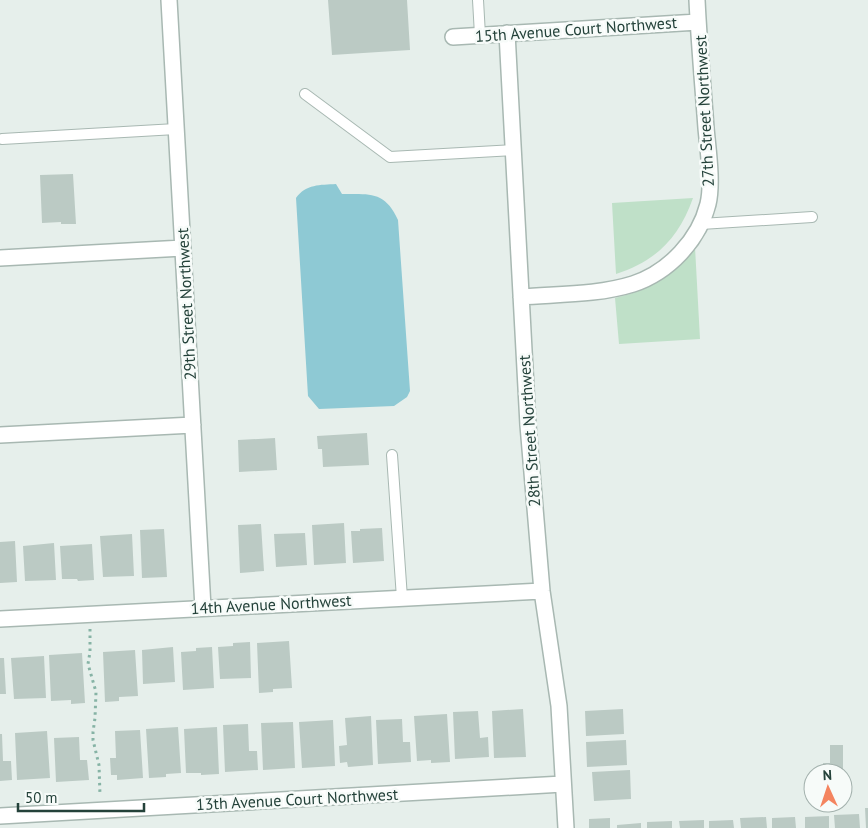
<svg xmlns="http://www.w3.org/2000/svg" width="868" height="828" font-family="'PT Sans',sans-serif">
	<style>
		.green { fill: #bfe0c8 }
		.water { fill: #8ec9d4 }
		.building { fill: #bbcac4 }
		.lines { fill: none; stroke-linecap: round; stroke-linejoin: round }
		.service-casing { stroke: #a8b8b2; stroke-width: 12 }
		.minor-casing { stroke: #a8b8b2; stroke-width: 18 }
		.path { stroke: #86b3a5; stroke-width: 3; stroke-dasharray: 2.5 4; stroke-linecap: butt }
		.service { stroke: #fff; stroke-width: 10 }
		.minor { stroke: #fff; stroke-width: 15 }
		.labels { text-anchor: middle; stroke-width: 5; stroke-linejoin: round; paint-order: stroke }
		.street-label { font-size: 16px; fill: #24423a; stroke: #f7fbf9 }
	</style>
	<rect width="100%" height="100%" fill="#e6efeb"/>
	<path class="green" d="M693,198C679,238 656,261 616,274L612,203Z
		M695,247L700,339L619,344L615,298L630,294L657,281Z"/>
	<path class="water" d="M336,184L342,194C370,194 385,191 398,220L410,391L407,397L394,406L319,409L308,396L296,198C306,184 320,185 336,184Z"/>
	<path class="building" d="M328,0H407L410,50L332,55Z
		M73,174L76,224H61V222L42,223L40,175Z
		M367,433L369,465L323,467L322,449H318L317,436Z
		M275,438L277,470L239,472L238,440Z
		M344,523L346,563L314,565L312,525Z
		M261,524L264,571L240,573L238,525Z
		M382,528L384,561L353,563L351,531H360V529Z
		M164,529L167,577L142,578L140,530Z
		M305,533L307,565L276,567L274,534Z
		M132,534L134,576L103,577L100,536Z
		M15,541L17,582L0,583V542Z
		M54,543L56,580L25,581L23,546Z
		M92,544L94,580L78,581L77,579H62L60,546Z
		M289,641L292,688L273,689V692L259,693L257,643Z
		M250,642L251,678L220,679L218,647L233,646V643Z
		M173,647L175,682L143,684L142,650Z
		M212,647L214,688L183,690L181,652L196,651V648Z
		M135,650L138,696L119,697V701L105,702L103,652Z
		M82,653L85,703L71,704V700L51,701L49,655Z
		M44,656L46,698L14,699L11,658Z
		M0,658H4L6,694H0Z
		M523,709L526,757L494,758L492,711Z
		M623,709L624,734L586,736L585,711Z
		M478,711L480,738L488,737L489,757L455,759L453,712Z
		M447,714L450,762L431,763V760L417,761L414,716Z
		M371,716L373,765L348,767L347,762L340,763L339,746L347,745L345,718Z
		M402,719L403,742H410L411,762L378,764L376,720Z
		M333,720L335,766L302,768L299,722Z
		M293,722L295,768L263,770L261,723Z
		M248,724L249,751H257L258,770L225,772L223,725Z
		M178,727L181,773L166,774V777L149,778L146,729Z
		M217,727L219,774L201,775V773H186L184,729Z
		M140,730L143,778L117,780V775H111L110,758H116L115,731Z
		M47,731L50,778L17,780L15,733Z
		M0,734H2L3,761H11L12,780L0,781Z
		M79,737L80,760H87L89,780L56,782L54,738Z
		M626,740L627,765L587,767L586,742Z
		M830,745H843V773H823V763H830Z
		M630,770L631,799L594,801L592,772Z
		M865,808H868V828H866Z
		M859,814L860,828H835L834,815Z
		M829,816V828H805V817Z
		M766,817L767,828H741L740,818Z
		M795,817L796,828H772V818Z
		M610,818V828H589V819Z
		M704,820V828H680L679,821Z
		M733,820L734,828H709V821Z
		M672,821V828H647V822Z
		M641,823V828H617V825Z"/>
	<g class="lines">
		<g class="service-casing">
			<path id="service" d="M478,0L480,35
				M305,94L390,157L513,150
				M2,139L176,129
				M701,224L812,217
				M392,455L402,598"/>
		</g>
		<g class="minor-casing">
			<path id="minor" d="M169,0L203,608
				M507,33L528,425L542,591L559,706L566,828
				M453,37L698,22
				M0,258L183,248
				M521,297C558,294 598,295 633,284C669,272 699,240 708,204C713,183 708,150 706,128C703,86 699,43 697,0
				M0,435L193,425
				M0,619L542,591
				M0,816L563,784"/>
		</g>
		<path class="path" d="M90,629V652L88,664L96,692L95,718L93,732V740L99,765L100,795"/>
		<use href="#service" class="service"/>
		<use href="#minor" class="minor"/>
	</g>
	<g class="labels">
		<g class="street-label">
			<text transform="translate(576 29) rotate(-4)" y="6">15th Avenue Court Northwest</text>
			<text transform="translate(704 111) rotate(-93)" y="6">27th Street Northwest</text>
			<text transform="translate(186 304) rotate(-93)" y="6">29th Street Northwest</text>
			<text transform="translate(529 431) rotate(-94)" y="6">28th Street Northwest</text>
			<text transform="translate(271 604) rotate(-3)" y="6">14th Avenue Northwest</text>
			<text transform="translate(297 799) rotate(-3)" y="6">13th Avenue Court Northwest</text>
		</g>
	</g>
	<g transform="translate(828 788) rotate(357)"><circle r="24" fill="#f7fbf9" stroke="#a3b1ad"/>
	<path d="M0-4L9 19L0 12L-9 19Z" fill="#f4845f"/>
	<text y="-8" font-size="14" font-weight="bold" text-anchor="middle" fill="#24423a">N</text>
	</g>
	<path d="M18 803v8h126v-8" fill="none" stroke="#24423a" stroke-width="2.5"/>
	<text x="25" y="803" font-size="15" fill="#24423a" stroke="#f7fbf9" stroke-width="4" paint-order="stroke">50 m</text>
</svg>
